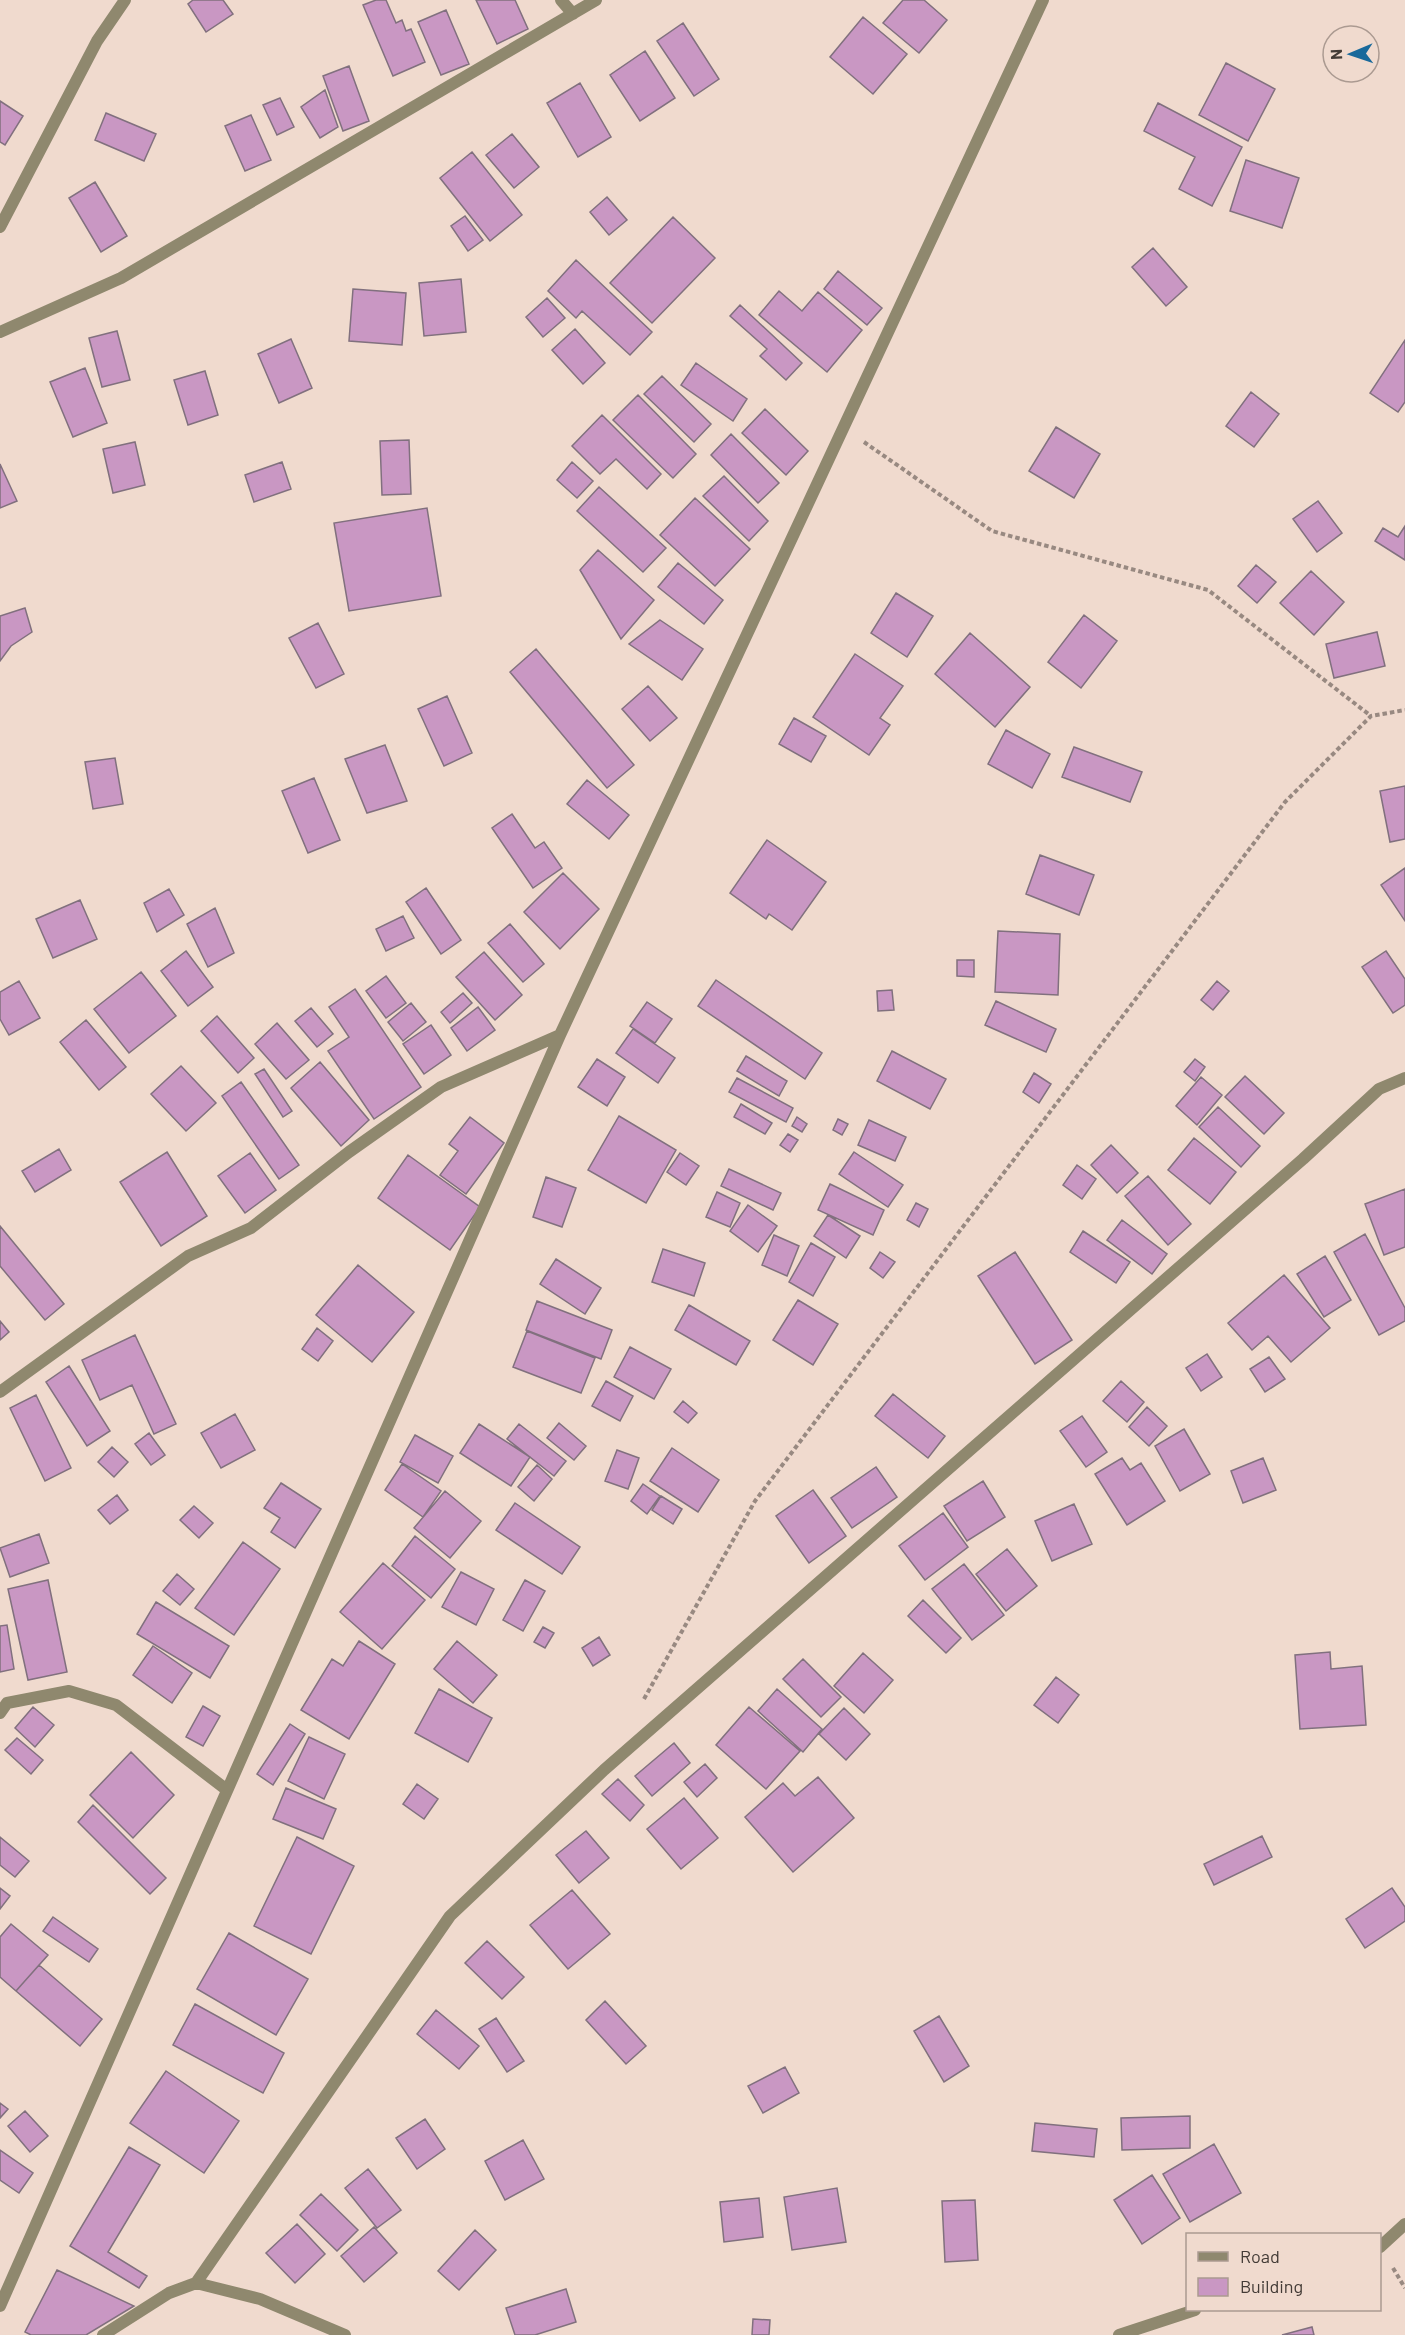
<svg xmlns="http://www.w3.org/2000/svg" width="1405" height="2335" font-family="Barlow,sans-serif">
	<style>
		.building { fill: #c997c3; stroke: #81707e; stroke-width: 1.5 }
		.lines { fill: none; stroke-linecap: round; stroke-linejoin: round }
		.path { stroke: #988981; stroke-width: 4; stroke-dasharray: 4.5 3; stroke-linecap: butt }
		.minor { stroke: #8f886e; stroke-width: 12 }
	</style>
	<rect width="100%" height="100%" fill="#f0dace"/>
	<path class="building" d="M193,0H223L233,14L206,32L188,4Z
		M376,0H386L396,23L402,20L406,31L411,29L425,62L393,76L363,5Z
		M476,0H515L528,29L497,44Z
		M903,0H924L947,20L919,53L883,23Z
		M446,10L469,64L441,75L418,22Z
		M863,17L907,54L873,94L830,57Z
		M683,23L719,79L694,96L657,41Z
		M645,51L675,98L640,121L610,75Z
		M1226,63L1275,89L1248,141L1199,115Z
		M349,66L369,121L343,131L323,76Z
		M580,83L611,137L578,157L547,103Z
		M325,90L338,127L320,138L301,107Z
		M280,98L294,127L277,135L263,105Z
		M0,101L23,116L5,145L0,142Z
		M1158,103L1242,147L1212,206L1179,189L1195,157L1144,131Z
		M106,113L156,134L144,161L95,140Z
		M251,115L271,160L245,171L225,126Z
		M512,134L539,167L514,188L486,155Z
		M472,152L522,215L490,241L440,178Z
		M1246,160L1299,178L1282,228L1230,211Z
		M95,182L127,236L101,252L69,198Z
		M607,197L627,220L609,235L590,212Z
		M465,216L483,240L468,251L451,226Z
		M673,217L715,258L652,323L610,283Z
		M1153,248L1187,287L1166,306L1132,267Z
		M576,260L652,332L630,355L582,311L576,318L548,291Z
		M838,271L882,308L867,325L824,289Z
		M461,279L466,332L424,336L419,283Z
		M353,289L406,293L402,345L349,341Z
		M779,291L802,311L818,292L862,330L827,372L759,315Z
		M547,298L565,318L543,337L526,317Z
		M740,305L802,363L786,380L760,356L767,349L730,316Z
		M575,329L605,363L583,384L552,350Z
		M117,331L130,380L102,387L89,338Z
		M291,339L312,388L279,403L258,354Z
		M1405,340V402L1398,412L1370,393Z
		M696,363L747,399L733,421L681,385Z
		M85,368L107,423L73,437L50,382Z
		M205,371L218,415L188,425L174,380Z
		M662,376L711,424L694,442L644,394Z
		M1251,392L1279,414L1254,447L1226,426Z
		M638,395L696,454L673,478L613,420Z
		M765,409L808,451L786,475L742,433Z
		M602,415L661,474L647,489L616,459L600,474L572,446Z
		M1056,427L1100,454L1074,498L1029,471Z
		M731,434L779,483L758,503L711,455Z
		M409,440L411,494L382,495L380,441Z
		M135,442L145,485L113,493L103,449Z
		M282,462L291,489L254,502L245,475Z
		M572,462L593,481L577,498L557,480Z
		M0,464L17,501L0,508Z
		M724,476L768,521L749,541L703,496Z
		M599,487L666,548L643,572L577,511Z
		M695,498L750,549L715,586L660,535Z
		M1318,501L1342,533L1317,552L1293,519Z
		M427,508L441,596L349,611L334,523Z
		M1405,526V560L1375,541L1383,528L1398,537Z
		M598,550L654,600L621,639L580,570Z
		M678,563L723,600L704,624L658,587Z
		M1256,565L1276,582L1257,603L1238,586Z
		M1311,571L1344,602L1314,635L1280,603Z
		M896,593L933,616L907,657L871,633Z
		M25,608L32,632L11,646L0,661V616Z
		M1084,615L1117,641L1081,688L1048,662Z
		M660,620L703,649L682,680L629,644Z
		M318,623L344,674L316,688L289,638Z
		M1377,632L1385,666L1334,678L1326,644Z
		M970,633L1030,687L995,727L935,674Z
		M536,649L634,765L607,788L510,672Z
		M855,654L903,686L880,718L890,725L869,755L813,717Z
		M648,686L677,718L650,741L622,709Z
		M447,696L472,753L444,766L418,709Z
		M794,718L826,736L811,762L779,744Z
		M1006,730L1050,754L1032,788L988,764Z
		M385,745L407,801L367,813L345,759Z
		M1074,747L1142,772L1130,802L1062,777Z
		M115,758L123,804L93,809L85,762Z
		M314,778L340,840L308,853L282,791Z
		M587,780L629,815L609,839L567,804Z
		M1405,786V839L1390,842L1380,791Z
		M512,814L535,848L544,842L562,868L533,888L492,828Z
		M767,840L826,882L792,930L769,914L766,919L730,893Z
		M1040,855L1094,875L1079,915L1026,894Z
		M1405,868V921L1381,885Z
		M563,873L599,909L560,949L524,912Z
		M426,888L461,940L441,954L406,902Z
		M169,889L184,915L157,932L144,903Z
		M80,900L97,939L53,958L36,919Z
		M215,908L234,953L208,967L187,924Z
		M403,916L414,938L386,951L376,929Z
		M510,924L544,964L523,982L488,943Z
		M998,931L1060,934L1058,995L995,992Z
		M186,951L213,987L188,1006L161,971Z
		M1386,951L1405,979V1005L1393,1013L1362,967Z
		M484,952L522,995L495,1020L456,977Z
		M957,960H974V977L957,976Z
		M141,972L176,1016L129,1053L94,1009Z
		M386,976L406,1003L386,1018L366,991Z
		M716,980L822,1053L805,1079L698,1006Z
		M19,981L40,1018L9,1035L0,1019V992Z
		M1217,981L1229,991L1213,1010L1201,1000Z
		M355,989L421,1087L374,1119L328,1051L349,1037L329,1007Z
		M892,990L894,1010L878,1011L877,991Z
		M463,993L472,1003L450,1023L441,1012Z
		M996,1001L1056,1029L1046,1052L985,1025Z
		M647,1002L672,1019L655,1043L630,1026Z
		M411,1003L426,1022L403,1041L388,1022Z
		M478,1007L495,1030L467,1051L451,1028Z
		M311,1008L333,1034L317,1047L295,1021Z
		M217,1016L254,1058L238,1073L201,1031Z
		M86,1020L126,1067L99,1090L60,1042Z
		M277,1023L309,1060L286,1079L255,1044Z
		M431,1025L451,1055L424,1074L403,1044Z
		M633,1029L675,1058L658,1083L616,1053Z
		M892,1051L946,1079L930,1109L877,1081Z
		M746,1056L787,1081L779,1096L737,1071Z
		M597,1059L625,1077L607,1106L578,1087Z
		M1195,1059L1205,1067L1195,1081L1184,1072Z
		M320,1062L369,1120L341,1146L291,1088Z
		M181,1066L216,1103L186,1131L151,1094Z
		M264,1069L292,1111L283,1117L255,1074Z
		M1034,1073L1051,1084L1039,1103L1023,1092Z
		M1245,1076L1284,1113L1264,1134L1225,1097Z
		M1201,1077L1222,1095L1197,1125L1176,1106Z
		M737,1078L793,1108L786,1122L729,1092Z
		M241,1082L299,1165L279,1179L222,1096Z
		M741,1104L772,1123L765,1134L734,1117Z
		M1218,1107L1260,1146L1241,1167L1199,1127Z
		M619,1116L676,1150L646,1203L588,1170Z
		M470,1117L504,1143L466,1194L440,1175L458,1151L449,1144Z
		M797,1117L807,1124L802,1132L792,1126Z
		M838,1119L848,1124L842,1135L833,1130Z
		M869,1120L906,1137L895,1161L858,1145Z
		M788,1134L798,1140L790,1152L780,1145Z
		M1194,1138L1236,1172L1210,1204L1168,1170Z
		M1111,1145L1138,1173L1117,1193L1091,1165Z
		M59,1149L71,1170L35,1192L22,1171Z
		M167,1152L207,1216L161,1246L120,1182Z
		M854,1152L903,1185L888,1207L839,1174Z
		M250,1153L276,1190L245,1213L218,1176Z
		M680,1153L699,1166L686,1185L667,1172Z
		M408,1155L480,1207L450,1250L378,1198Z
		M1077,1165L1096,1179L1082,1199L1063,1185Z
		M729,1169L781,1193L773,1210L721,1186Z
		M1148,1176L1191,1224L1168,1245L1125,1196Z
		M546,1177L576,1188L562,1227L533,1217Z
		M830,1184L884,1210L873,1235L818,1210Z
		M1405,1189V1247L1384,1255L1365,1204Z
		M717,1192L740,1203L730,1227L706,1217Z
		M916,1203L928,1209L919,1227L907,1220Z
		M748,1205L777,1226L758,1252L730,1231Z
		M828,1215L860,1236L846,1258L814,1236Z
		M1122,1220L1167,1254L1152,1274L1107,1240Z
		M0,1226L64,1304L45,1320L0,1266Z
		M1083,1231L1130,1262L1116,1283L1070,1252Z
		M1365,1234L1405,1308V1321L1379,1335L1334,1252Z
		M774,1235L799,1246L787,1276L762,1265Z
		M811,1243L835,1257L813,1296L789,1282Z
		M663,1249L705,1263L694,1296L652,1282Z
		M880,1252L895,1262L883,1278L870,1268Z
		M1015,1252L1072,1340L1035,1364L978,1276Z
		M1325,1256L1351,1300L1324,1317L1297,1274Z
		M556,1259L601,1288L585,1314L540,1284Z
		M358,1265L414,1312L372,1362L316,1315Z
		M1284,1275L1330,1328L1291,1362L1268,1336L1252,1350L1228,1323Z
		M798,1300L838,1324L813,1365L773,1340Z
		M537,1301L612,1330L601,1359L526,1330Z
		M689,1305L750,1341L736,1365L675,1330Z
		M0,1321L9,1332L0,1340Z
		M317,1328L333,1341L318,1361L302,1349Z
		M527,1331L595,1358L581,1393L513,1367Z
		M135,1335L176,1424L154,1434L132,1385L100,1400L82,1360Z
		M630,1347L671,1369L654,1399L614,1377Z
		M1207,1354L1222,1377L1201,1391L1186,1368Z
		M1269,1357L1285,1379L1265,1392L1250,1369Z
		M69,1366L110,1431L87,1446L46,1382Z
		M606,1381L633,1396L620,1421L592,1406Z
		M1121,1381L1144,1402L1127,1422L1103,1401Z
		M893,1394L945,1436L928,1458L875,1416Z
		M36,1395L71,1468L45,1481L10,1408Z
		M683,1401L697,1413L688,1423L674,1412Z
		M1147,1407L1167,1426L1149,1446L1129,1427Z
		M235,1414L255,1450L221,1468L201,1433Z
		M1082,1416L1107,1452L1086,1467L1060,1431Z
		M559,1423L586,1446L574,1460L547,1438Z
		M479,1424L530,1457L511,1486L460,1453Z
		M519,1424L566,1461L554,1476L507,1439Z
		M1184,1429L1210,1474L1180,1491L1155,1446Z
		M149,1433L165,1455L151,1465L135,1444Z
		M415,1435L453,1456L438,1483L400,1462Z
		M112,1447L128,1462L114,1477L98,1462Z
		M672,1448L719,1480L698,1512L650,1481Z
		M617,1450L639,1458L628,1489L605,1481Z
		M1122,1458L1130,1470L1141,1463L1165,1501L1127,1525L1095,1474Z
		M1263,1458L1276,1490L1243,1503L1231,1471Z
		M402,1464L441,1491L423,1517L385,1490Z
		M537,1465L552,1479L534,1501L518,1487Z
		M876,1467L897,1497L852,1528L831,1498Z
		M983,1481L1005,1517L967,1541L944,1506Z
		M281,1483L321,1509L295,1548L271,1532L280,1518L264,1508Z
		M643,1484L660,1496L647,1514L631,1501Z
		M813,1490L846,1536L809,1563L776,1516Z
		M445,1491L481,1521L450,1558L414,1528Z
		M117,1495L128,1510L110,1524L98,1510Z
		M661,1496L682,1509L673,1524L652,1510Z
		M515,1503L580,1547L562,1574L496,1530Z
		M1074,1504L1092,1544L1052,1561L1035,1521Z
		M194,1506L213,1523L199,1538L180,1520Z
		M943,1513L968,1547L925,1580L899,1546Z
		M39,1534L49,1563L10,1577L0,1548Z
		M415,1536L455,1569L431,1598L392,1566Z
		M243,1542L280,1569L234,1635L195,1608Z
		M1007,1549L1037,1586L1006,1611L976,1574Z
		M383,1563L425,1600L382,1649L340,1612Z
		M964,1564L1004,1615L972,1640L932,1589Z
		M461,1572L494,1589L476,1625L442,1607Z
		M177,1574L194,1589L180,1605L163,1591Z
		M48,1580L67,1672L28,1680L8,1589Z
		M525,1580L545,1591L523,1631L503,1620Z
		M923,1600L961,1638L946,1653L908,1616Z
		M156,1602L229,1646L210,1678L137,1634Z
		M7,1625L14,1669L0,1672V1626Z
		M543,1627L554,1633L545,1648L534,1642Z
		M599,1637L610,1655L593,1666L582,1648Z
		M359,1641L395,1664L349,1739L301,1710L332,1659L343,1666Z
		M457,1641L497,1675L473,1703L434,1669Z
		M153,1646L192,1673L172,1703L133,1675Z
		M1330,1652L1331,1669L1362,1666L1366,1725L1300,1729L1295,1655Z
		M863,1653L893,1680L864,1713L834,1686Z
		M803,1659L841,1697L821,1717L783,1679Z
		M1056,1677L1079,1695L1058,1723L1034,1705Z
		M439,1689L492,1718L468,1762L415,1733Z
		M777,1689L822,1729L803,1752L758,1711Z
		M203,1706L220,1716L203,1746L186,1737Z
		M33,1707L54,1725L35,1747L15,1728Z
		M749,1707L800,1751L766,1789L716,1745Z
		M844,1708L870,1734L846,1760L819,1734Z
		M290,1724L305,1734L273,1785L257,1774Z
		M309,1737L345,1754L324,1799L288,1781Z
		M17,1738L43,1760L31,1774L5,1750Z
		M674,1743L690,1763L652,1796L635,1776Z
		M131,1752L174,1795L133,1838L90,1795Z
		M705,1764L717,1778L697,1797L684,1782Z
		M818,1777L854,1818L793,1872L745,1817L783,1783L795,1796Z
		M618,1779L644,1805L630,1821L602,1794Z
		M417,1784L438,1799L424,1819L403,1804Z
		M286,1788L336,1809L323,1839L273,1819Z
		M684,1798L718,1838L681,1869L647,1829Z
		M93,1805L166,1878L150,1894L78,1822Z
		M586,1831L609,1858L579,1883L556,1855Z
		M1262,1836L1272,1857L1214,1885L1204,1864Z
		M0,1837L29,1861L15,1877L0,1865Z
		M297,1837L354,1866L311,1954L254,1926Z
		M0,1888L10,1896L0,1909Z
		M1392,1888L1405,1907V1921L1365,1948L1346,1919Z
		M572,1890L610,1934L568,1969L530,1925Z
		M53,1917L98,1949L89,1962L43,1931Z
		M11,1924L48,1955L16,1991L0,1977V1937Z
		M229,1933L308,1979L276,2035L197,1989Z
		M487,1941L524,1977L502,1999L465,1963Z
		M39,1965L102,2019L80,2046L16,1991Z
		M605,2001L646,2046L626,2064L586,2020Z
		M195,2004L284,2053L263,2093L173,2045Z
		M436,2010L479,2046L459,2069L417,2034Z
		M939,2016L969,2066L944,2082L914,2031Z
		M496,2018L524,2061L507,2072L479,2029Z
		M785,2067L799,2093L763,2113L748,2086Z
		M166,2071L239,2121L204,2173L130,2123Z
		M0,2103L8,2109L0,2118Z
		M25,2111L48,2136L30,2152L8,2126Z
		M1190,2116V2148L1122,2150L1121,2118Z
		M425,2119L445,2149L417,2169L396,2138Z
		M1035,2123L1097,2129L1094,2157L1032,2151Z
		M523,2140L544,2179L505,2200L485,2161Z
		M1214,2144L1241,2193L1190,2222L1163,2174Z
		M129,2147L160,2165L108,2252L147,2276L139,2288L70,2246Z
		M0,2150L33,2173L19,2193L0,2180Z
		M368,2169L401,2210L377,2228L345,2188Z
		M1152,2175L1180,2218L1142,2244L1114,2200Z
		M837,2188L846,2242L792,2250L784,2197Z
		M321,2194L358,2230L337,2251L300,2215Z
		M759,2198L763,2237L724,2242L720,2202Z
		M975,2200L978,2260L945,2262L942,2201Z
		M297,2224L325,2254L295,2283L266,2253Z
		M374,2227L397,2253L364,2282L341,2256Z
		M475,2230L496,2250L459,2290L438,2271Z
		M57,2270L134,2306L86,2335H31L25,2332Z
		M566,2289L576,2322L535,2335H515L506,2308Z
		M753,2319L770,2320L769,2335H752Z
		M1312,2327L1314,2335H1282Z"/>
	<g class="lines">
		<path class="path" d="M864,442L992,531L1208,590L1371,716
			M644,1699L755,1501L1285,802L1371,716L1405,710
			M1393,2268L1405,2288"/>
		<path class="minor" d="M561,0L573,14
			M0,227L97,41L125,0
			M0,332L121,278L596,0
			M0,1392L188,1256L251,1228L349,1152L441,1087L560,1035
			M0,1713L7,1703L69,1691L116,1705L227,1790
			M1380,2247L1405,2224
			M196,2283L450,1916L604,1770L1303,1159L1379,1089L1405,1078
			M0,2306L560,1035L1043,0
			M103,2335L169,2293L196,2283L260,2299L345,2335
			M1119,2335L1195,2310"/>
	</g>
	<rect x="1186" y="2233" width="195" height="78" fill="#f0dace" stroke="#ab9a91" stroke-width="1.5"/>
	<rect x="1198" y="2252" width="30" height="9" fill="#8f886e" stroke="#ab9a91" stroke-width="1.5"/>
	<text x="1240" y="2263" font-size="18" fill="#433b36">Road</text>
	<rect x="1198" y="2278" width="30" height="18" fill="#c997c3" stroke="#ab9a91" stroke-width="1.5"/>
	<text x="1240" y="2293" font-size="18" fill="#433b36">Building</text>
	<g transform="translate(1351 54) rotate(268)"><circle r="28" fill="#f0dace" stroke="#ab9a91" stroke-width="1.5"/>
	<path d="M0-4.5L10 22L0 15L-10 22Z" fill="#19699b"/>
	<text y="-9" font-size="16" font-weight="bold" text-anchor="middle" fill="#433b36">N</text>
	</g>
</svg>
